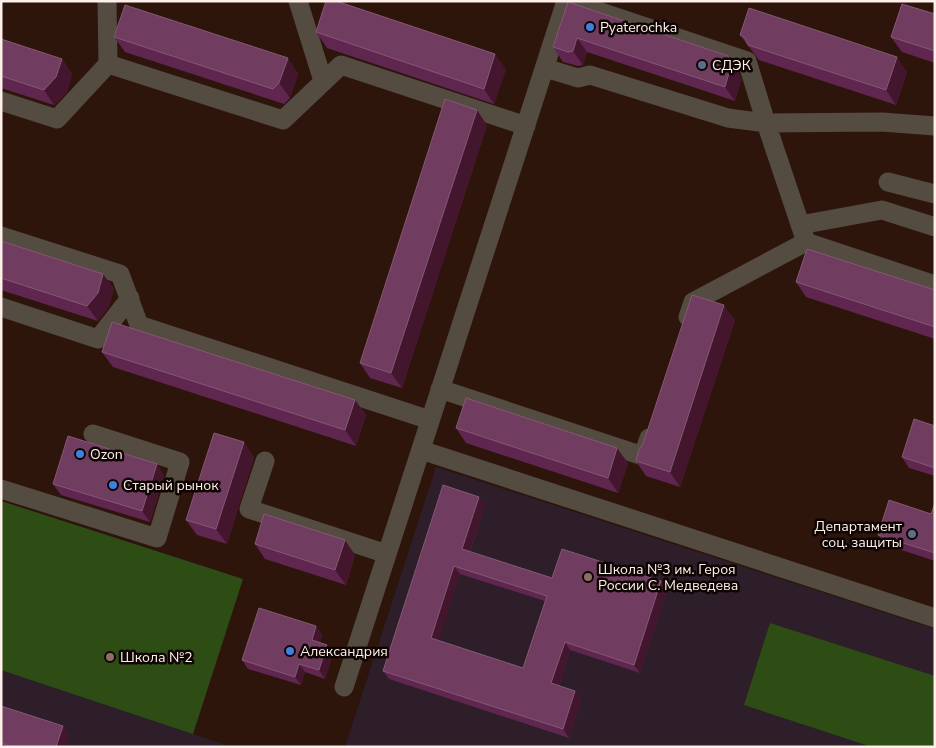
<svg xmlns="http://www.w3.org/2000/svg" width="936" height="748" font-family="'Nunito Sans',sans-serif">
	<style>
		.education { fill: #2d1e2a }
		.green { fill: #2e4d14 }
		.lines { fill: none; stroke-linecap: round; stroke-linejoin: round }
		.minor { stroke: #544b41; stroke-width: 19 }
		.wall { fill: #5f264f; fill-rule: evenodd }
		.shaded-wall { fill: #44162d }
		.building { fill: #703c5f; stroke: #865875; fill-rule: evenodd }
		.shop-dot { fill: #3f7fe0; stroke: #0e0502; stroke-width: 2 }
		.service-dot { fill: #5c6f8a; stroke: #0e0502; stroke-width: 2 }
		.education-dot { fill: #8d6e63; stroke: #0e0502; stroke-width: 2 }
		.labels { text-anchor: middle; stroke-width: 5; stroke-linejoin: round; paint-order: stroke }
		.poi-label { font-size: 14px; fill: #feefea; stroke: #0e0502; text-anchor: start }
	</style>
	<rect width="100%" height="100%" fill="#2e150b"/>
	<path class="education" d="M436,467L935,629V747H345Z
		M1,501L243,579L193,734L232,747H1Z"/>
	<path class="green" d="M1,501L243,579L193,734L1,670Z
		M770,623L935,676V747H872L744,705Z"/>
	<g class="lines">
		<path class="minor" d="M107,1L108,64
			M298,1L323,81
			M568,1L747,61L766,123L806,242
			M545,68L578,78L590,75L728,118L766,123L882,122L935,126
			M1,101L57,119L108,64L283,120L341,65L526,126
			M888,182L935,194
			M800,225L882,210L935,227
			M1,236L120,274L139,325L430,420
			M1,307L98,339L130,298
			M688,317L693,302L806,242L935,285
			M440,389L643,456L649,438
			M421,450L935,618
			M265,461L249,509L387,554
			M1,489L157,538L180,462L93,434
			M344,687L566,1"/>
	</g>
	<path class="wall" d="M568,2L728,56L738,70L741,80L735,101L587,52L583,65L578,66L563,62L553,47Z
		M935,14V63L902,52L891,37Z
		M316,32L506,69L494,104L327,48Z
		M740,35L907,72L896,105L759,60Z
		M114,37L298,73L290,98L284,104L125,52Z
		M1,39L62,59L72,74L67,92L54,105L1,88Z
		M487,125L402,388L370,378L360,363Z
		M1,241L103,274L114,289L108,308L98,321L1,290Z
		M796,282L935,290V339L806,297Z
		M735,320L680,487L646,476L636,461Z
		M102,352L355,400L366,415L356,446L113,367Z
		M935,426V476L909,468L902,457Z
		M456,428L628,463L618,493L466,443Z
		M254,457L227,544L197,535L186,520Z
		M164,475L150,522L61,495L53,484Z
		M935,503V561L886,545L878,535L931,514Z
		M485,505L470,552L552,578L667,590L640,673L570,650L559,686L575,691L581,700L569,738L389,679L383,671ZM460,574L545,601L523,668L438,641Z
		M255,544L355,555L346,585L265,559Z
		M316,626L322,635L320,642L333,653L325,679L305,672L301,685L248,669L242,660Z
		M1,706L69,734L65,747H1Z"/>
	<path class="shaded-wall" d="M577,38L587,52L583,65L573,51Z
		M495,54L506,69L494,104L484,89Z
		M728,56L738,70L741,80L735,101L725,87Z
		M897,57L907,72L896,105L886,90Z
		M288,58L298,73L290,98L279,83Z
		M62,59L72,74L67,92L54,105L44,90Z
		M477,110L487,125L402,388L391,373Z
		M103,274L114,289L108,308L98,321L87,306Z
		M724,305L735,320L680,487L670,472Z
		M355,400L366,415L356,446L345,430Z
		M244,442L254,457L227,544L216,529Z
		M617,448L628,463L618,493L608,478Z
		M157,464L164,475L150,522L142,511Z
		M479,497L485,505L468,557L462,549Z
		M345,540L355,555L346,585L335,570Z
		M454,566L460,574L437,647L431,638Z
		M661,581L667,590L640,673L634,665Z
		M316,626L322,635L318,648L312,640Z
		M565,642L570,650L557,692L551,683Z
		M327,645L333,653L325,679L319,670Z
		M299,664L305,672L301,685L295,677Z
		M575,691L581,700L569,738L563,729Z
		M63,726L69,734L65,747H56Z"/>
	<path class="building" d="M326,1H336L495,54L484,89L316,32Z
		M568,2L728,56L731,66L725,87L577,38L573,51L568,52L553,47Z
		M902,4L935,14V51L891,37Z
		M125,5L288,58L279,83L273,89L114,37Z
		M749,8L897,57L886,90L748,45L745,38L740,35Z
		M1,39L62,59L56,77L44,90L1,76Z
		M445,99L477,110L391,373L360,363Z
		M1,241L103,274L98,293L87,306L1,278Z
		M807,249L935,290V327L796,282Z
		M692,295L724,305L670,472L636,461L639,450L643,444Z
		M112,322L355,400L345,430L102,352Z
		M466,398L617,448L608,478L456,428Z
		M914,419L935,426V468L902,457Z
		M214,433L244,442L216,529L186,520Z
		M68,436L157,464L142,511L53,484Z
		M443,485L479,497L462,549L552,578L562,549L661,581L634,665L565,642L551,683L575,691L563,729L383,671ZM454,566L547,596L523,668L431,638Z
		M889,500L931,514L935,503V553L878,535Z
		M264,514L345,540L335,570L255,544Z
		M259,608L316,626L312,640L327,645L319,670L299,664L295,677L242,660Z
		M1,706L63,726L56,747H12L1,743Z"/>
	<g class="shop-dot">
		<circle cx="590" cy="27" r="5"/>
		<circle cx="80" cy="454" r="5"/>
		<circle cx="113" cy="485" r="5"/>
		<circle cx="290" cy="651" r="5"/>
	</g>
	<g class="service-dot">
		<circle cx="702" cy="65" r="5"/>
		<circle cx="912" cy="534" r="5"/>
	</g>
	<g class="education-dot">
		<circle cx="588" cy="577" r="5"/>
		<circle cx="110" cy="657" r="5"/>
	</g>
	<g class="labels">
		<g class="poi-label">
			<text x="600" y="32">Pyaterochka</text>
			<text x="712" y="70">СДЭК</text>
			<text x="90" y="459">Ozon</text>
			<text x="123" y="490">Старый рынок</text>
			<text x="902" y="531" text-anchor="end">Департамент<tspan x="902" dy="16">соц. защиты</tspan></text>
			<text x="598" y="574">Школа №3 им. Героя<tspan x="598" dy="16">России С. Медведева</tspan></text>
			<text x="300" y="656">Александрия</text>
			<text x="120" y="662">Школа №2</text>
		</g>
	</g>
	<rect width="936" height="748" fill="none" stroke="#feefea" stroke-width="5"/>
</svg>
